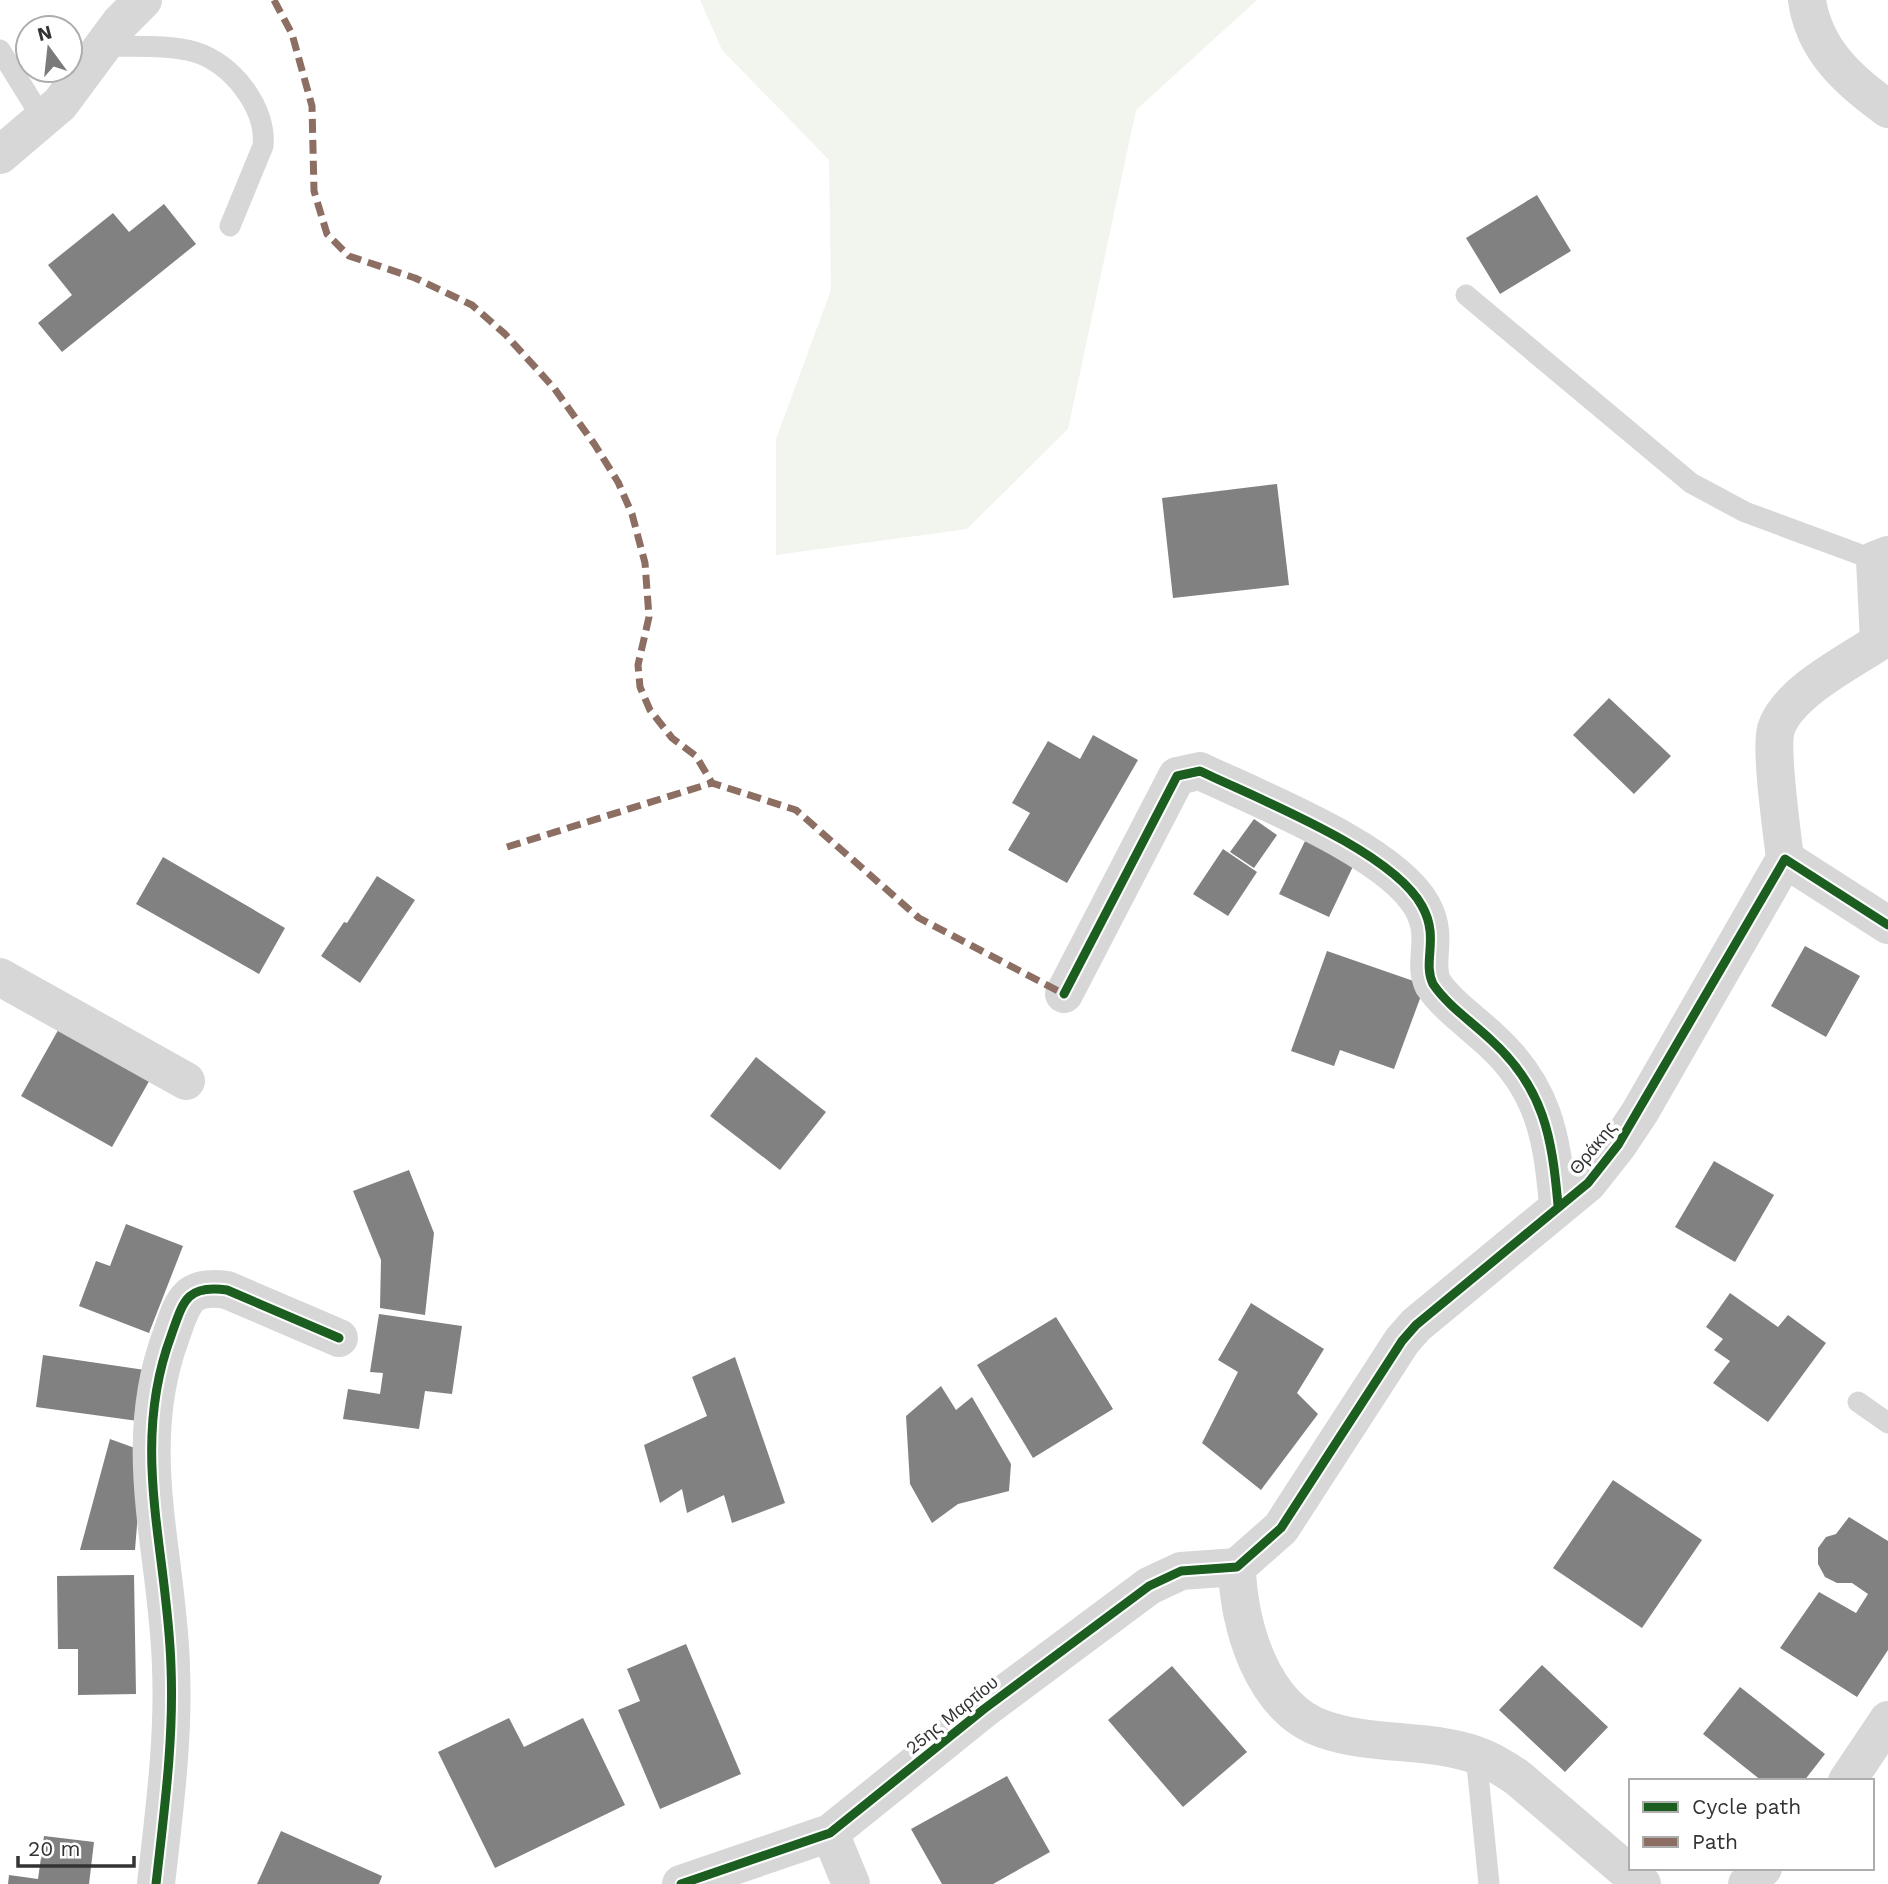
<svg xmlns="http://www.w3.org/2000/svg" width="1888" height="1884" font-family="'Work Sans',sans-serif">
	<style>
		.green { fill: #f1f5ed }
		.building { fill: #818181 }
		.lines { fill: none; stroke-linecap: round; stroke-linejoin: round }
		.service { stroke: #d7d7d7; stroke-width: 21 }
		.minor { stroke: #d7d7d7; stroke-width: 38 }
		.tertiary { stroke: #d7d7d7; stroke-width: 38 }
		.quiet { stroke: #8d6e63; stroke-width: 7; stroke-dasharray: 14 7; stroke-linecap: butt }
		.cycleway-casing { stroke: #fff; stroke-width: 13 }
		.cycleway { stroke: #1b5e20; stroke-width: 9 }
		.labels { text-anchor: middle; stroke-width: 7; stroke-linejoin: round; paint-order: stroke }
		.street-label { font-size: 18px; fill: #333; stroke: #fff }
	</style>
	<rect width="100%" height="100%" fill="#fff"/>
	<path class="green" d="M700,0H1257L1136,110L1068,429L967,529L776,555V439L831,290L829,160L722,50Z"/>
	<path class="building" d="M1537,195L1571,251L1500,294L1466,238Z
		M164,204L196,244L62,352L38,323L72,295L48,265L113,213L129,232Z
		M1277,484L1289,585L1173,598L1162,498Z
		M1609,698L1671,756L1634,794L1573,735Z
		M1093,735L1138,760L1067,883L1008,850L1030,813L1012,803L1048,741L1080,759Z
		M1254,819L1277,835L1254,868L1230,852Z
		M1308,835L1357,858L1329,917L1279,894Z
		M1223,849L1257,872L1228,916L1193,894Z
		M163,857L285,928L259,974L136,904Z
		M377,876L415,900L360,983L321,956L344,922L347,923Z
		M1805,946L1860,976L1826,1037L1771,1006Z
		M1327,951L1425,985L1394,1069L1340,1050L1334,1066L1291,1051Z
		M61,1025L152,1076L112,1147L21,1096Z
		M756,1057L826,1112L780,1170L710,1116Z
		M1714,1161L1774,1195L1735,1262L1675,1227Z
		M409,1170L434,1233L425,1315L380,1308L381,1260L353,1191Z
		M126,1224L183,1246L149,1333L79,1306L96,1261L110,1266Z
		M1730,1293L1778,1327L1788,1315L1826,1343L1768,1422L1713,1383L1730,1361L1714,1350L1723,1339L1706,1327Z
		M1251,1303L1324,1349L1297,1393L1318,1414L1261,1490L1202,1443L1238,1372L1218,1360Z
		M379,1314L462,1326L452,1394L425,1391L419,1429L343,1419L348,1389L380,1394L383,1373L370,1372Z
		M1056,1317L1113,1409L1033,1458L977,1365Z
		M43,1355L145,1370L138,1421L36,1407Z
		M735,1357L785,1503L732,1523L724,1495L687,1513L682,1489L660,1503L644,1445L707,1416L692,1377Z
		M941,1386L956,1410L972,1397L1011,1464L1009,1491L958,1504L932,1523L910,1484L906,1416Z
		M110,1439L143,1451L135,1550H80Z
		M1613,1480L1702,1540L1642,1628L1553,1568Z
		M1849,1517L1888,1541V1650L1857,1697L1780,1648L1819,1592L1856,1613L1868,1594L1852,1583H1837L1825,1577L1818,1564V1548L1826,1537L1836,1534Z
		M134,1575L136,1694L78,1695V1649H58L57,1576Z
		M686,1644L741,1774L660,1809L618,1710L640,1701L627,1669Z
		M1542,1665L1608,1727L1565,1772L1499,1710Z
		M1172,1666L1247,1752L1183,1807L1108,1720Z
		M1740,1687L1825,1754L1804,1781H1762L1703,1734Z
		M509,1718L524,1747L583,1718L625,1805L495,1868L438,1752Z
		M1007,1776L1050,1852L993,1884H942L911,1829Z
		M281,1831L382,1876L379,1884H257Z
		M44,1836L94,1842L89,1884H8L9,1875L38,1879Z"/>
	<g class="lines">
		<path class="service" d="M104,46C133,47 168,44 195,52C232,63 267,108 263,146L230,226
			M0,50L44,121
			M1466,295L1691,483L1745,512L1875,560
			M1858,1402L1888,1423
			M1476,1755L1489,1884"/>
		<path class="minor" d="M1807,0C1814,50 1849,81 1888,109
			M0,155L60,104L120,23L143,0
			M1785,859C1782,831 1770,751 1776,729C1787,693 1849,662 1879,642L1875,560L1888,555
			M0,977L186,1081
			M1064,994L1177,776L1200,771C1258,799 1392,851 1422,906C1440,938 1422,961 1433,984C1447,1005 1472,1022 1491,1040C1544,1088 1552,1137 1558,1205
			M1847,1781L1888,1720
			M830,1833L851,1884
			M156,1884C164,1812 174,1740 171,1667C168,1553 129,1449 171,1336C183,1302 186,1284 227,1290L339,1338
			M1642,1884L1518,1778C1505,1769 1491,1760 1476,1755C1427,1738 1371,1746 1323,1729C1262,1708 1238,1624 1237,1567L1281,1528L1402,1341L1416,1325L1588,1183L1618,1145L1640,1112L1785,859L1888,925
			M1747,1884L1763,1868"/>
		<path class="tertiary" d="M681,1884L830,1833L984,1709L1149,1586L1181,1571L1237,1567"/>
		<path class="quiet" d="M274,0L292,34L312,106L314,191L327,234L349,256L415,278L472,305L505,334L554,388L595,445L618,482L632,514L645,563L649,617L638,665L640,687L650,710L672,738L696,756L712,783
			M507,847L712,783L796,810L919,918L1064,994"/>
		<g class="cycleway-casing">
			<path id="cycleway" d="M1064,994L1177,776L1200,771C1258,799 1392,851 1422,906C1440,938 1422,961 1433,984C1447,1005 1472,1022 1491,1040C1544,1088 1552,1137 1558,1205
				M156,1884C164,1812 174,1740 171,1667C168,1553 129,1449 171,1336C183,1302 186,1284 227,1290L339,1338
				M681,1884L830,1833L984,1709L1149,1586L1181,1571L1237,1567L1281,1528L1402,1341L1416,1325L1588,1183L1618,1145L1785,859L1888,925"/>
		</g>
		<use href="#cycleway" class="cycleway"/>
	</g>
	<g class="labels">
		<g class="street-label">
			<text transform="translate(1593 1148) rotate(-51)" y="6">Θράκης</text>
			<text transform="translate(952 1715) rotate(-39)" y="6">25ης Μαρτίου</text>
		</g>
	</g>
	<rect x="1629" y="1779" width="245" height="91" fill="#ffffff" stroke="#adadad" stroke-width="2"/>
	<rect x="1643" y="1802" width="35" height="10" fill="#1b5e20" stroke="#adadad" stroke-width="2"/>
	<text x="1692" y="1814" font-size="21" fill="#333333">Cycle path</text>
	<rect x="1643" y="1837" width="35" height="10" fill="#8d6e63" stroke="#adadad" stroke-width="2"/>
	<text x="1692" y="1849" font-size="21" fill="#333333">Path</text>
	<g transform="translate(49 49) rotate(345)"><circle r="33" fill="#ffffff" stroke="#adadad" stroke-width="2"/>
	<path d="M0-5L12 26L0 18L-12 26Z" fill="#7a7a7a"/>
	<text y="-10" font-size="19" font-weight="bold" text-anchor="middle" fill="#333333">N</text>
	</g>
	<path d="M18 1856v10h116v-10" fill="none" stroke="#333333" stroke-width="3.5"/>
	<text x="28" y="1856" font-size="21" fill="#333333" stroke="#ffffff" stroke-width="5" paint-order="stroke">20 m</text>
</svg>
